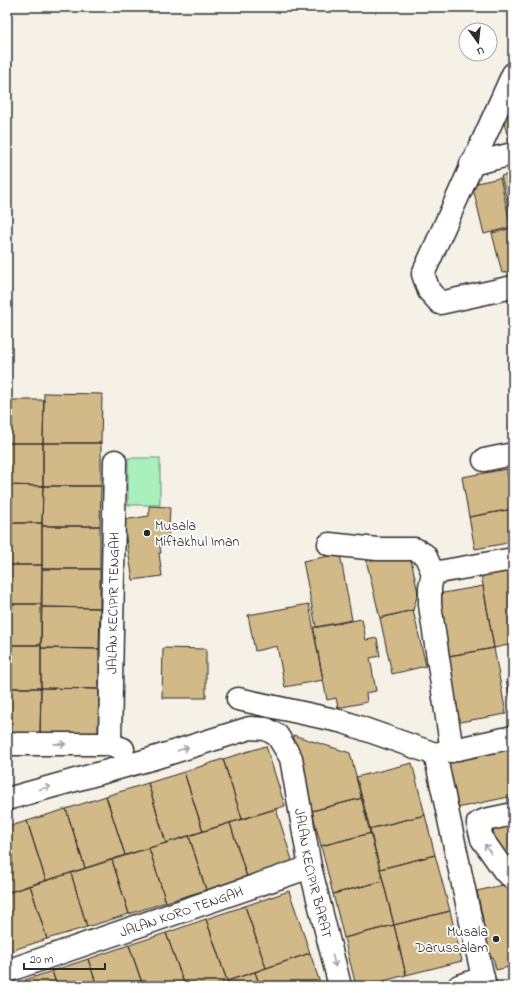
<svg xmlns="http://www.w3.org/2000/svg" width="520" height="993" font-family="'Indie Flower',sans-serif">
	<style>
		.green { fill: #a9f0bd; stroke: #6a8e74 }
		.building { fill: #d2b988; stroke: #2b2b2b }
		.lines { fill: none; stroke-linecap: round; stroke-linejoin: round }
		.minor-casing { stroke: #2b2b2b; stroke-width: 25 }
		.minor { stroke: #fff; stroke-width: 22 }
		.oneway { stroke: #a0a0a0 }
		.poi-dot { fill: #2b2b2b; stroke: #fff; stroke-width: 1.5 }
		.labels { text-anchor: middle; stroke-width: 3.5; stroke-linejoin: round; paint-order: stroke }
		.poi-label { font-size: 14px; fill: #2b2b2b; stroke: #fff; text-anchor: start }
		.street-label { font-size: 14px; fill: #2b2b2b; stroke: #fff }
	</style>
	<rect width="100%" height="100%" fill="#f6f1e7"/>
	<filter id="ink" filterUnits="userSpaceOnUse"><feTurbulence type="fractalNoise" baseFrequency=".025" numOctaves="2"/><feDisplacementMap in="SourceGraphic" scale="8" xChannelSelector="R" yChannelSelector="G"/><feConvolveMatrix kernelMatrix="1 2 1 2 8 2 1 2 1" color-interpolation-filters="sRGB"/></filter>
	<g filter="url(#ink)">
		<path class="green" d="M128,458H160V505H128Z"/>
		<path class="building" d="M513,94V143L510,144L500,109Z
			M513,173V226L501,176Z
			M500,178L511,227L484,234L472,184Z
			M513,228V271L502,273L492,233Z
			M44,393L102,394L101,443H43Z
			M7,400H44L43,443H7Z
			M7,443H43V486L7,485Z
			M43,443H101V486H43Z
			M507,469L513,509L469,517L462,477Z
			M513,471V502L507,472Z
			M7,485L43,486L42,523H7Z
			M43,486H101L100,526H42Z
			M149,506L170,507L168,546H160L161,553H159L162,576L133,580L123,520L149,516Z
			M513,509V542L475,549L469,517Z
			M7,523H42V565H7Z
			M42,526H100V569H42Z
			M340,554L352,620L316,627L303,561Z
			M410,554L418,593L413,610L380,618L367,564V557Z
			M513,562V644L494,648L480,568Z
			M7,565H42V604H7Z
			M42,569H100V608L41,607Z
			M483,586L494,648L443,657L432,595Z
			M7,604H42L41,645H7Z
			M309,604L323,680L285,687L277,646L255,651L248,615Z
			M41,607L100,608L99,649L41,648Z
			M413,610L426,666L392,674L380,618Z
			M362,619L366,640L377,638L380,656L370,658L376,691L366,693L367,702L338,708L336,698L327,700L313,628Z
			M7,645H41V688H7Z
			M41,648L99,649V689L41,688Z
			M163,648L206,649V698H162Z
			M494,648L506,714L454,723L443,657Z
			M513,678V707L506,680Z
			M7,688H41L40,735L7,734Z
			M41,688L99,689L98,735H40Z
			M293,735L350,753L362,798L312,811Z
			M266,746L285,806L242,819L223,759Z
			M513,749V796L457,808L447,763Z
			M223,759L242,819L203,831L184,772Z
			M412,763L425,815L369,829L356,777Z
			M184,772L203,831L166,843L148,783Z
			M148,783L166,843L125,855L106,796Z
			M106,796L125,855L85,868L66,809Z
			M362,798L371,833L321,846L312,811Z
			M66,809L85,868L46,881L27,821Z
			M276,809L293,863L247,877L230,823Z
			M425,815L435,855L380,869L369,829Z
			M27,821L46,881L7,893V827Z
			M513,821V870L498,851L492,826Z
			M230,823L247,877L206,890L189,836Z
			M371,833L383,881L333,894L321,846Z
			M189,836L206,890L166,902L149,848Z
			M149,848L166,902L129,914L112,860Z
			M435,855L450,911L394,925L380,869Z
			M112,860L129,914L87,927L71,873Z
			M71,873L87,927L47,939L30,885Z
			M383,881L394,925L344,938L333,894Z
			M511,883L513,891V966L496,970L493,957L483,960L475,921L483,920L477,891Z
			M30,885L47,939L7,952V893Z
			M289,891L310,953L266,968L245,906Z
			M245,906L266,968L227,981L206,919Z
			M450,911L462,961L406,975L394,925Z
			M206,919L227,981L214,986H185L166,933Z
			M394,925L406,975L364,986H356L344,938Z
			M166,933L185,986H143L129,945Z
			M129,945L143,986H97L88,959Z
			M310,953L321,986H260L255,972Z
			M88,959L97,986H57L52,971Z
			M52,971L57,986H27L25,980Z
			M255,972L260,986H214L227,981Z"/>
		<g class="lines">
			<g class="minor-casing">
				<g id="minor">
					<path d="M513,74L423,274L429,291L440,303L513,287"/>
					<path d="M471,164L513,154"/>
					<path d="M484,460L513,454"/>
					<path d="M329,544L377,549H415L425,555L433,573"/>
					<path d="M238,699L344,722L435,754L513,737"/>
					<path d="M7,744H110L123,749"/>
					<path id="s1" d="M110,744L115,461"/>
					<path d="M452,751L430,605V587L433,573L513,559"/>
					<path d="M435,754L483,978"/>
					<path id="s2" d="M7,799L151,759L250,728L266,729L277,735L291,758L310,867L340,986"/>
					<path d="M513,814L485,820L478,823L482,839L505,872L513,878"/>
					<path id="s3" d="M7,971L310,867"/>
					<path d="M459,986L483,978L485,986"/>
				</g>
			</g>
			<use href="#minor" class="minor"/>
		</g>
		<defs><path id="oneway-shaft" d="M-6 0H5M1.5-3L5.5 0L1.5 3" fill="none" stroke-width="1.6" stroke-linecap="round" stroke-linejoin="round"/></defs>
		<g class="oneway">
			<use href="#oneway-shaft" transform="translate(60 744) rotate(1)"/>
			<use href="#oneway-shaft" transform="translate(183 749) rotate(-17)"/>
			<use href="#oneway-shaft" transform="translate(45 788) rotate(-15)"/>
			<use href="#oneway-shaft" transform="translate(488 849) rotate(-124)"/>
			<use href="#oneway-shaft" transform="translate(334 961) rotate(76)"/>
		</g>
	</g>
	<g class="poi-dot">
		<circle cx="147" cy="533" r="4"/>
		<circle cx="496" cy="939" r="4"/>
	</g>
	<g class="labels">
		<g class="poi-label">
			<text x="155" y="530">Musala<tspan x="155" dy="16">Miftakhul Iman</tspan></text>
			<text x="488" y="936" text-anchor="end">Musala<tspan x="488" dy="16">Darussalam</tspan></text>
		</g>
		<g class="street-label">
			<text dy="5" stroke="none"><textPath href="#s1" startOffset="141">JALAN KECIPIR TENGAH</textPath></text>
			<text dy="5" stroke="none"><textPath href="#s2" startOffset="426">JALAN KECIPIR BARAT</textPath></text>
			<text dy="5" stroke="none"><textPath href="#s3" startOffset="184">JALAN KORO TENGAH</textPath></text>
		</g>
	</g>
	<rect width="520" height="993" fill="none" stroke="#fff" stroke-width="24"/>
	<rect x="12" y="12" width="496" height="969" fill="none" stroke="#2b2b2b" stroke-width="1.5" filter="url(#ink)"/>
	<g transform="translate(478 42) rotate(165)"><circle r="19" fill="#ffffff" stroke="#aaaaaa"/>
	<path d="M0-3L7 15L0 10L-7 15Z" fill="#2b2b2b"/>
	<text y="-6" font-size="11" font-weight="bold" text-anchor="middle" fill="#2b2b2b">U</text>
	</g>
	<path d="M24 963v6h81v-6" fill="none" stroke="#2b2b2b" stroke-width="2"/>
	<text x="30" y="963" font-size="12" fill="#2b2b2b" stroke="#ffffff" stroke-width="3" paint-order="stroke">20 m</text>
</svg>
